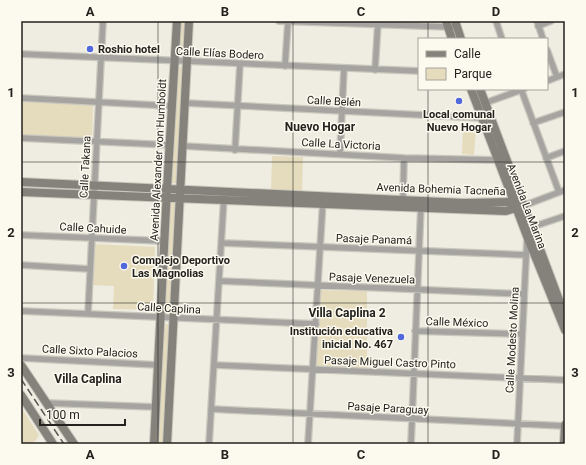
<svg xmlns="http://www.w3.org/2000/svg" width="586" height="465" font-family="Roboto,sans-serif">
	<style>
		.green { fill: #e5dbbd }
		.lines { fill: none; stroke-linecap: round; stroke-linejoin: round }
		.street-casing { stroke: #cac8be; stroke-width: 8 }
		.secondary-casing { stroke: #cac8be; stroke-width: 10 }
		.street { stroke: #a6a4a0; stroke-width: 5.5 }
		.secondary { stroke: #84827b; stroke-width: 8 }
		.rail { stroke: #595852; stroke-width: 1.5; stroke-dasharray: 8 4; stroke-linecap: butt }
		.grid { fill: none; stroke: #23221e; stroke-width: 1; stroke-opacity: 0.55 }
		.poi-dot { fill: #5269de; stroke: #fcf9ef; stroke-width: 1.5 }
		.labels { text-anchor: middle; stroke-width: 3; stroke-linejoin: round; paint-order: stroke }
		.poi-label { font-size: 11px; font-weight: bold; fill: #23221e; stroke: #fcf9ef; text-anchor: start }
		.street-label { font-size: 11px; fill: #23221e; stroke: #fcf9ef }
		.neighbourhood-label { font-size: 12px; font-weight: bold; fill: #23221e; stroke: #fcf9ef }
		.neatline { fill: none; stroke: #23221e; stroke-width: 1.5 }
		.grid-label { font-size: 13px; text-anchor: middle; font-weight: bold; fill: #23221e }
	</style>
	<rect width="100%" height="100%" fill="#efece1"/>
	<path class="green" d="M180,21H186L184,54L178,53Z
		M177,66L183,67L176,183H170Z
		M21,101L93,105L92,139L21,135Z
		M463,128H476L474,155L462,154Z
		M272,156L303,157L302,191L271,190Z
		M21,184L88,187V191L21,189Z
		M96,187L161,191V195L96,191Z
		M169,202H175L169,312H163Z
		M95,244L155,247L153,310L113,309L114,286L93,285Z
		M319,290L367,291V371L316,368Z
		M162,324H169L163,444H157Z
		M21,407L39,435L34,443H21Z"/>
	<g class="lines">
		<g class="street-casing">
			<path id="street" d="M279,21L451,27
				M496,21L502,39
				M537,21L543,39
				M538,26L551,21
				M547,50L557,77
				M21,54L419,71
				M285,66L288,21
				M375,70L378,22
				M547,81L565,74
				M521,89L559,192
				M21,98L172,106
				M185,103L482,118
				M485,103L524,89
				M533,123L565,112
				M21,138L170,145
				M183,146L404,158L498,160
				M235,150L240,64
				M340,154L344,68
				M546,158L565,151
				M403,200L404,158
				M523,206L565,190
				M532,227L565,216
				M21,235L164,241
				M222,243L526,255
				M21,265L90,269
				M219,281L524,294
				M21,311L316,324
				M88,314L103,21
				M415,331L522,334
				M21,358L158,365
				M214,365L565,380
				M46,403L156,407
				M211,409L565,426
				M209,444L224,197
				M308,444L323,200
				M411,444L421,205
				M517,444L527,239"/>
		</g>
		<g class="secondary-casing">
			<path id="secondary" d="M446,21L452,39
				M455,21L461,39
				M471,89L527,236L565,330
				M480,89L562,308L565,311
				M21,182L464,203L514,202L523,206
				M21,192L506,211L523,206
				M21,365L74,444
				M21,395L53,444
				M154,444L167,189L177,21
				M167,444L189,21
				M564,444L565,425"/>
		</g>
		<use href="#street" class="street"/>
		<use href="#secondary" class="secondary"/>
		<path class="rail" d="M21,379L64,444"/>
	</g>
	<path class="grid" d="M158,21V444M293,21V444M428,21V39M428,89V444M21,162H565M21,303H565"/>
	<g class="poi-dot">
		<circle cx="90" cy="49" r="4"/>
		<circle cx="459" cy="101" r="4"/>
		<circle cx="124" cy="266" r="4"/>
		<circle cx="401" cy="337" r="4"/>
	</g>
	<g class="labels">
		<g class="poi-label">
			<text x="98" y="53">Roshio hotel</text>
			<text x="459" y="118" text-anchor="middle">Local comunal<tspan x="459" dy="13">Nuevo Hogar</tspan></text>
			<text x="132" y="264">Complejo Deportivo<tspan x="132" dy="13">Las Magnolias</tspan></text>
			<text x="393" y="335" text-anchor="end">Institución educativa<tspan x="393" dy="13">inicial No. 467</tspan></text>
		</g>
		<g class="street-label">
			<text transform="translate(220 53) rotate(3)" y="4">Calle Elías Bodero</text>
			<text transform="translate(334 101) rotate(3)" y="4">Calle Belén</text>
			<text transform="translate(341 144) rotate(3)" y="4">Calle La Victoria</text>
			<text transform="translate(158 160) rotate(-87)" y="4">Avenida Alexander von Humboldt</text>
			<text transform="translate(85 167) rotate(-87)" y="4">Calle Takana</text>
			<text transform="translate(441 189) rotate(2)" y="4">Avenida Bohemia Tacneña</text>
			<text transform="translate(527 206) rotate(69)" y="4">Avenida La Marina</text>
			<text transform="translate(93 228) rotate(3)" y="4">Calle Cahuide</text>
			<text transform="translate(374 239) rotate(2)" y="4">Pasaje Panamá</text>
			<text transform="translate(372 278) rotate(2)" y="4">Pasaje Venezuela</text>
			<text transform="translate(169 308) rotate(3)" y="4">Calle Caplina</text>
			<text transform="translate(457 322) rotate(2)" y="4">Calle México</text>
			<text transform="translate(512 340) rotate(-87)" y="4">Calle Modesto Molina</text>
			<text transform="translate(90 351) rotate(3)" y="4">Calle Sixto Palacios</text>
			<text transform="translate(390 362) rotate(2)" y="4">Pasaje Miguel Castro Pinto</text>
			<text transform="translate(388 408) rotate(3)" y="4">Pasaje Paraguay</text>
		</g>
		<g class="neighbourhood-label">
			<text x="320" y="131">Nuevo Hogar</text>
			<text x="347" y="317">Villa Caplina 2</text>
			<text x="88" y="383">Villa Caplina</text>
		</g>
	</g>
	<rect width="586" height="465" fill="none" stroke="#fcf9ef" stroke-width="44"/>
	<rect x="418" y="38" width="130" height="52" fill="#fcf9ef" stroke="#a5a39b"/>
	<rect x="426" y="51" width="20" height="6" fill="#84827b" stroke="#a5a39b"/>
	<text x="454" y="58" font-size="12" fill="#23221e">Calle</text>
	<rect x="426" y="68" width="20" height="12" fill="#e5dbbd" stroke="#a5a39b"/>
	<text x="454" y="78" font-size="12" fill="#23221e">Parque</text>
	<path d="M40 419v6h85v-6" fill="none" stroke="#23221e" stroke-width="2"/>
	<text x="46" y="419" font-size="12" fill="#23221e" stroke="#fcf9ef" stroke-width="3" paint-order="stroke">100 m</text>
	<rect x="22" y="22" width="542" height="421" class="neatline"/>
	<g class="grid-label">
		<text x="90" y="16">A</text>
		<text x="225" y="16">B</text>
		<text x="361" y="16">C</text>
		<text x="496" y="16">D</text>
		<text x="11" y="97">1</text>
		<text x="575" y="97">1</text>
		<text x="11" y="237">2</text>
		<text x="575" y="237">2</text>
		<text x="11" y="377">3</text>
		<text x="575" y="377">3</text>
		<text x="90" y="459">A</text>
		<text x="225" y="459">B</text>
		<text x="361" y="459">C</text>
		<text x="496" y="459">D</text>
	</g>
</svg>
